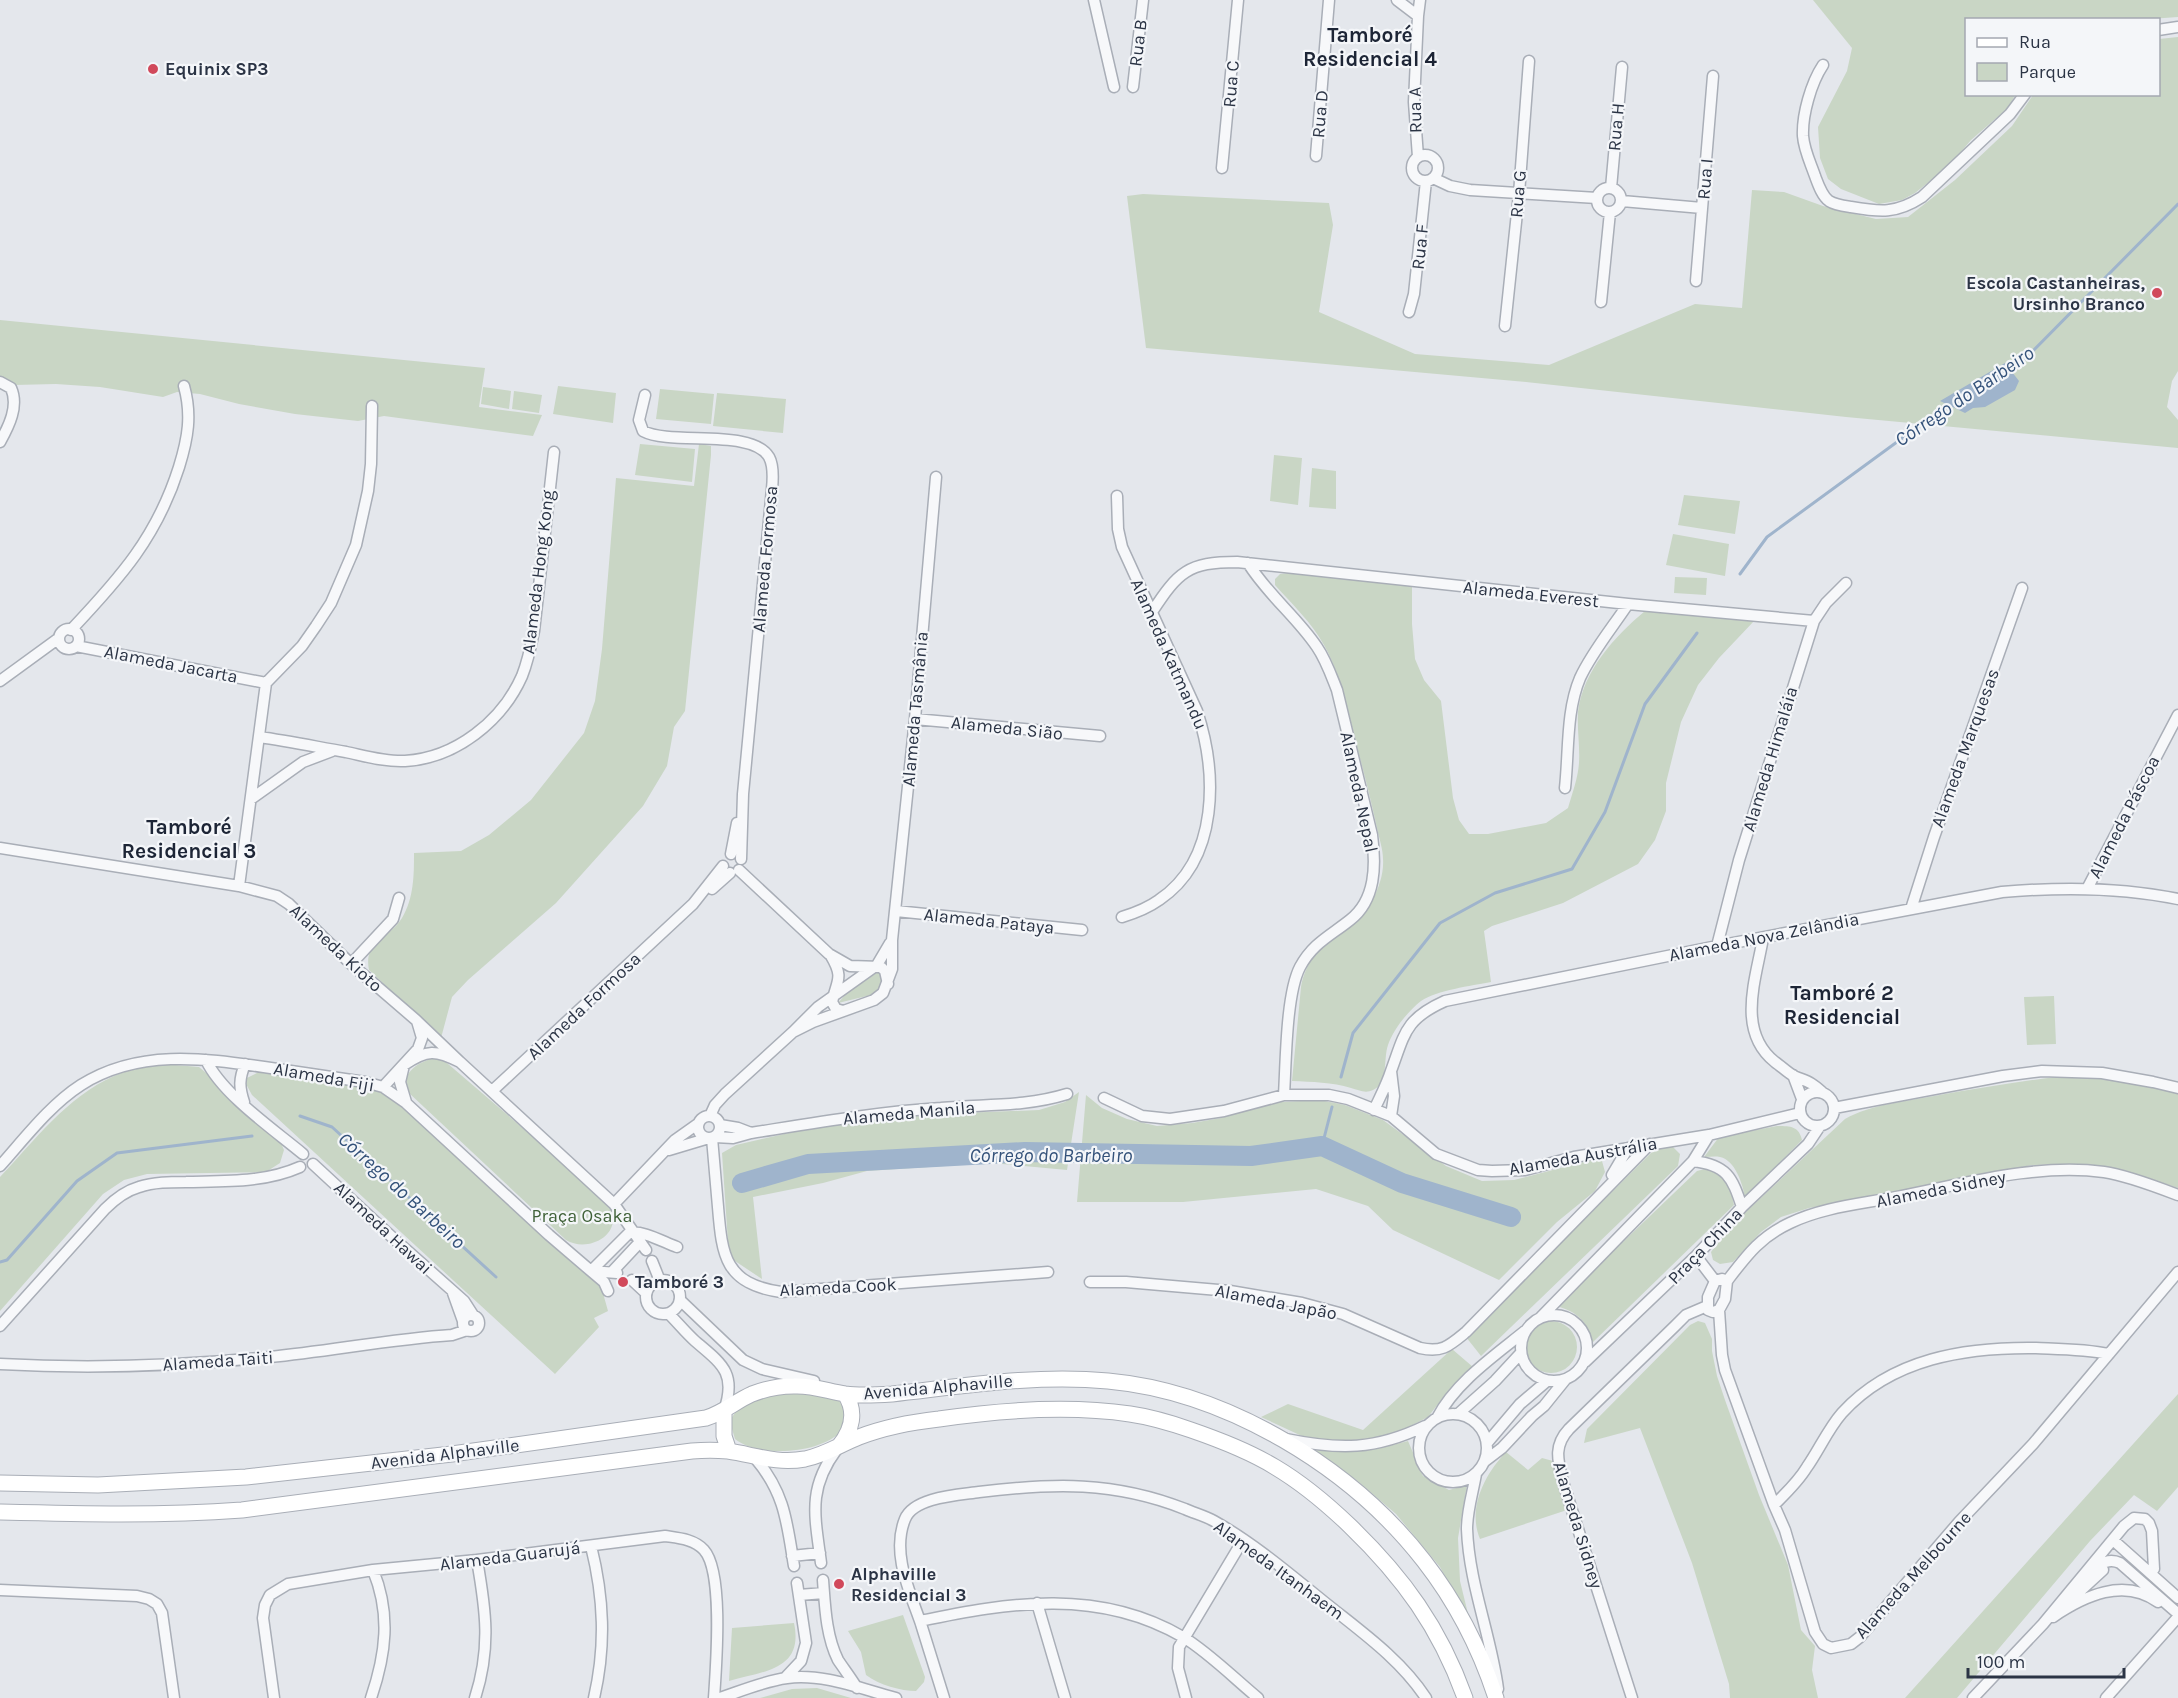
<svg xmlns="http://www.w3.org/2000/svg" width="2178" height="1698" font-family="Karla,sans-serif">
	<style>
		.green { fill: #c9d6c5 }
		.water { fill: #9fb4cc }
		.lines { fill: none; stroke-linecap: round; stroke-linejoin: round }
		.stream { stroke: #9fb4cc; stroke-width: 3 }
		.river { stroke: #9fb4cc; stroke-width: 20 }
		.minor-casing { stroke: #a9aeb7; stroke-width: 13 }
		.secondary-casing { stroke: #a9aeb7; stroke-width: 17 }
		.minor { stroke: #f7f8fa; stroke-width: 10 }
		.secondary { stroke: #fff; stroke-width: 15 }
		.poi-dot { fill: #d1495b; stroke: #f4f6f9; stroke-width: 2 }
		.labels { text-anchor: middle; stroke-width: 4.5; stroke-linejoin: round; paint-order: stroke }
		.street-label { font-size: 18px; fill: #2b3445; stroke: #f4f6f9 }
		.poi-label { font-size: 18px; font-weight: bold; fill: #2b3445; stroke: #f4f6f9; text-anchor: start }
		.park-label { font-size: 18px; fill: #3f6138; stroke: #f4f6f9 }
		.water-label { font-size: 20px; font-style: italic; fill: #34527a; stroke: #f4f6f9 }
		.quarter-label { font-size: 21px; font-weight: bold; fill: #1d2536; stroke: #f4f6f9 }
	</style>
	<rect width="100%" height="100%" fill="#e4e7ec"/>
	<path class="green" d="M1813,0H2178V17L2136,20H1966V94L2015,95L2009,107L1971,140L1949,166L1915,193L1902,200L1879,204L1841,189L1828,179L1820,158L1818,127L1847,71L1852,48Z
		M2178,37V371L2172,381L2167,407L2178,420V448L1846,417L1526,382L1146,348L1127,196L1143,194L1329,203L1333,225L1319,312L1415,354L1549,365L1695,304L1742,308L1752,190L1784,192L1823,206L1876,219L1908,217L1955,180L2012,126L2033,95L2158,94L2159,39Z
		M0,320L485,368L479,407L542,415L533,436L384,416L358,421L295,414L239,404L200,394L177,392L163,397L100,387L56,384L14,385L9,380L0,378Z
		M558,386L616,393L613,423L553,414Z
		M483,387L511,391L509,409L481,404Z
		M660,389L714,394L711,424L656,419Z
		M514,391L542,395L539,413L512,409Z
		M717,393L786,399L783,433L713,426Z
		M640,444L695,449L692,482L635,475Z
		M699,444L711,446V455L685,711L674,727L667,766L643,806L556,903L468,980L452,997L441,1038L369,970C363,941 389,939 402,918C414,898 414,875 414,853L461,851L489,835L531,800L584,733L595,701L602,649L616,478L694,486Z
		M1274,455L1302,458L1298,505L1270,501Z
		M1312,468L1336,471V509L1309,507Z
		M1684,495L1740,501L1735,534L1678,525Z
		M1673,534L1729,544L1725,576L1666,565Z
		M1289,573L1412,586V624L1415,659L1424,680L1441,701L1453,798L1459,820L1469,834H1488L1546,823L1568,808C1572,794 1578,778 1579,763C1580,746 1577,730 1578,712C1583,671 1614,637 1645,611L1755,620L1719,658L1698,685L1681,722L1666,783V811L1655,840L1638,864L1563,903L1492,926L1484,931L1491,982C1471,986 1437,990 1421,1001C1408,1011 1393,1030 1388,1045C1383,1059 1389,1083 1373,1090C1365,1094 1359,1090 1351,1088C1332,1082 1312,1082 1292,1081L1301,987C1311,936 1351,941 1373,899C1379,887 1384,873 1383,859C1383,849 1379,838 1377,828C1372,806 1367,784 1361,762C1350,722 1344,681 1324,645C1312,623 1292,604 1275,585V579L1280,574Z
		M1675,577L1707,578L1706,595L1674,593Z
		M878,972L883,975L880,988L871,995L838,1003L846,994Z
		M2054,996L2056,1044L2027,1045L2024,997Z
		M440,1057L603,1197C606,1200 609,1205 611,1209C622,1236 587,1253 566,1240L409,1093C397,1072 423,1059 440,1057Z
		M164,1064L199,1067L205,1072L280,1141L284,1150L280,1163L266,1172L147,1174L124,1180L103,1194L0,1311V1177C35,1140 67,1097 114,1076C130,1069 147,1067 164,1064Z
		M259,1072L356,1085L387,1094L601,1286L608,1311L594,1318L599,1327L555,1374L252,1095L246,1084L247,1078Z
		M2056,1077L2114,1079L2178,1092V1188C2125,1169 2088,1163 2032,1165L1809,1208L1781,1217L1761,1232L1733,1262L1720,1264L1713,1260L1711,1252L1732,1225L1845,1119C1872,1104 1903,1102 1934,1096C1974,1089 2015,1082 2056,1077Z
		M1079,1092L1067,1170L992,1163L867,1171L823,1183L753,1197L762,1279L729,1257L722,1153L736,1145L793,1132L886,1116L1039,1110L1065,1102Z
		M1086,1095L1102,1108L1127,1119L1157,1126L1192,1123L1221,1118L1249,1108L1281,1102L1320,1100L1345,1105L1383,1120L1446,1166L1482,1181L1514,1180L1591,1160L1602,1161L1605,1172L1595,1191L1557,1222L1499,1280L1393,1230L1368,1206L1316,1189L1183,1202H1077Z
		M1777,1126C1790,1126 1799,1126 1802,1140L1745,1198C1743,1184 1735,1160 1720,1157C1715,1156 1709,1157 1704,1157L1719,1137Z
		M1673,1147L1680,1154L1678,1166L1481,1356L1466,1337L1655,1149Z
		M1705,1169C1726,1175 1730,1184 1734,1205L1591,1344C1590,1322 1576,1311 1556,1306L1697,1171Z
		M1525 1347a26 26 0 1 1 52 0a26 26 0 1 1-52 0Z
		M1698,1321L1705,1323L1712,1339V1351L1717,1376L1725,1400L1759,1495L1788,1565L1801,1630L1815,1646L1812,1670L1818,1698H1730L1729,1684L1692,1563L1640,1428L1584,1443L1587,1429L1690,1325Z
		M1452,1349L1473,1367L1442,1399L1428,1417L1403,1430L1378,1439L1328,1441L1304,1437L1261,1417L1288,1404L1363,1430Z
		M801,1391L838,1399L847,1413C846,1419 845,1427 841,1431C821,1454 758,1458 735,1439L730,1422C739,1395 777,1394 801,1391Z
		M2178,1394V1487L2157,1511L2134,1495L2090,1541L1957,1698H1905Z
		M1408,1441L1423,1476L1449,1490L1467,1485L1458,1538L1460,1581L1471,1626L1440,1567L1396,1514L1355,1479L1298,1446L1347,1451L1381,1448Z
		M1506,1452L1528,1470L1542,1458L1553,1461L1567,1510L1480,1539C1467,1508 1485,1474 1506,1452Z
		M903,1615L925,1677L924,1682L916,1691C901,1691 879,1685 866,1675L861,1652L848,1631Z
		M794,1623C804,1670 764,1671 729,1681L732,1628Z
		M817,1688L851,1698H760L792,1689Z"/>
	<path class="water" d="M2005,363L2019,381L2015,390L1985,407L1973,408L1965,413L1940,401Z"/>
	<g class="lines">
		<path class="stream" d="M2008,370L2024,360L2178,204
			M1740,574L1767,537L1912,431L1954,404
			M1341,1077L1353,1033L1440,923L1495,893L1572,869L1605,812L1645,704L1697,633
			M300,1116L332,1127L496,1277
			M1322,1146L1332,1107
			M0,1262L7,1260L77,1181L117,1153L252,1136"/>
		<path class="river" d="M742,1183L808,1164L1025,1152L1251,1156L1322,1146L1402,1183L1511,1217"/>
		<g class="minor-casing">
			<path id="minor" d="M1094,0L1114,87
				M1397,0L1418,16L1414,102L1418,157
				M1418,16L1420,0
				M2158,30L2178,27
				M1823,65C1811,83 1802,115 1803,136C1804,150 1811,164 1815,176C1818,184 1822,196 1829,201C1835,205 1844,206 1851,207C1880,212 1896,214 1922,197L2010,114L2025,94
				M1133,87L1143,0
				M1412 168a13 13 0 1 1 26 0a13 13 0 1 1-26 0Z
				M1316,156L1329,0
				M1222,168L1238,0
				M1433,178L1450,186L1470,190L1597,198
				M1597 200a12 12 0 1 1 24 0a12 12 0 1 1-24 0Z
				M1611,188L1622,67
				M1622,201L1702,208
				M1696,281L1713,76
				M1601,302L1610,212
				M1409,312L1414,294L1426,181
				M1505,326L1519,194L1529,61
				M0,382L11,388C19,406 9,426 0,442
				M645,395L639,420L643,431C671,446 752,428 769,457C774,466 773,479 772,489L743,794L741,859
				M1117,496L1118,529L1122,547L1197,711C1217,772 1220,859 1159,900C1148,908 1135,913 1122,917
				M1248,563C1267,594 1297,617 1317,647C1326,660 1331,675 1337,690L1372,835C1376,865 1376,900 1350,920C1330,936 1313,943 1300,967C1286,994 1286,1062 1284,1095
				M1152,612C1178,572 1188,562 1237,562L1628,604L1814,621
				M59 639a10 10 0 1 1 20 0a10 10 0 1 1-20 0Z
				M71,630C120,578 157,537 179,467C188,438 192,415 184,386
				M76,646L266,683
				M0,681L59,638
				M915,719L1100,736
				M259,737C288,741 317,747 346,752C365,756 385,762 405,761C456,758 502,721 522,676C528,661 531,646 534,631L554,452
				M1565,788C1569,752 1566,711 1580,678C1592,652 1612,628 1628,604
				M251,799L303,762L332,751
				M0,848L239,886L277,896L289,904L351,964L416,1020L460,1062
				M731,854L737,823
				M739,870L829,954L850,966L881,967L885,971L888,984
				M239,886L266,683L302,646L316,626L331,603L356,545L368,491L371,464L372,406
				M712,889L730,873
				M2087,889L2178,715
				M1911,909L1934,837L2022,588
				M896,911L1082,930
				M1763,938C1756,979 1736,1031 1775,1062C1781,1066 1788,1073 1794,1076C1808,1082 1810,1081 1822,1092
				M1717,946L1739,860L1814,621L1826,603L1846,583
				M831,956C844,978 837,980 832,1002L836,1009L843,1011
				M351,964L393,919L399,898
				M793,1032L813,1022L874,1000L883,993L892,969V940L915,719L936,477
				M206,1060C222,1094 273,1129 303,1154
				M1793,1075L1802,1099
				M383,1087L418,1049L422,1038L417,1021
				M492,1091L693,904L723,866
				M1800 1109a17 17 0 1 1 34 0a17 17 0 1 1-34 0Z
				M1104,1098L1142,1116L1170,1119L1224,1111L1284,1095H1329L1348,1099L1391,1116L1436,1154L1478,1170L1492,1171L1525,1170L1574,1157L1709,1135L1800,1113
				M244,1102C239,1087 239,1079 245,1064
				M406,1102L400,1082L404,1065C427,1049 436,1050 460,1062L614,1204L646,1250
				M1834,1108L2003,1076L2042,1071L2102,1073L2153,1082L2178,1088
				M1374,1110C1380,1097 1387,1084 1391,1071C1405,1033 1405,1019 1445,1001L1717,946L2002,892C2060,887 2121,887 2178,899
				M710,1116L715,1105L725,1094L793,1032L818,1007L877,965L890,943
				M1391,1116L1394,1096L1391,1071
				M698 1127a11 11 0 1 1 22 0a11 11 0 1 1-22 0Z
				M720,1125L738,1128L751,1133
				M715,1137L733,1138L751,1133C814,1123 877,1112 941,1108C984,1104 1025,1107 1067,1094
				M712,1138C714,1161 716,1184 718,1207C722,1256 725,1284 781,1292L1048,1272
				M669,1150L709,1138
				M1693,1161C1727,1165 1732,1177 1742,1207
				M313,1164L393,1238L464,1301L473,1315
				M0,1166C25,1138 50,1105 81,1085C138,1049 202,1058 264,1067C298,1072 331,1077 365,1082L383,1087L406,1103L549,1235L591,1271L617,1273
				M1612,1175L1628,1148
				M614,1204L675,1140L699,1123
				M1696,1256L1715,1281
				M652,1261L660,1281
				M612,1272L640,1242
				M1722,1279L1727,1281L1725,1299L1719,1310L1713,1312L1708,1310V1297L1715,1281Z
				M646 1297a17 17 0 1 1 34 0a17 17 0 1 1-34 0Z
				M632,1280L646,1293
				M1727,1281C1747,1255 1760,1237 1790,1223C1823,1207 1861,1204 1896,1197C1964,1184 2035,1163 2104,1172C2126,1175 2157,1187 2178,1195
				M1090,1282H1126L1230,1291L1302,1303L1343,1314L1420,1348C1442,1353 1449,1346 1466,1332L1650,1144
				M608,1291L604,1282L591,1271L629,1233C643,1230 663,1242 677,1247
				M453,1293L463,1321
				M680,1300L743,1360L762,1369L814,1381
				M1719,1310L1722,1355L1725,1370L1774,1505L1785,1530L1815,1632L1823,1644L1831,1648L1851,1644L1860,1637L1959,1522L2033,1444L2178,1272
				M669,1314C678,1323 686,1333 695,1341C722,1364 737,1373 724,1411
				M1521 1348a33 33 0 1 1 66 0a33 33 0 1 1-66 0Z
				M463 1323a8 8 0 1 1 16 0a8 8 0 1 1-16 0Z
				M1541,1317L1693,1161L1709,1135
				M0,1326L105,1209C115,1199 125,1191 139,1187C154,1182 170,1182 186,1182C224,1181 264,1183 300,1167
				M1585,1362L1696,1256L1742,1207L1808,1144L1820,1126
				M0,1364C90,1369 180,1366 270,1357C331,1351 391,1339 452,1335L467,1330
				M1419 1448a34 34 0 1 1 68 0a34 34 0 1 1-68 0Z
				M1458,1414L1495,1381L1520,1354
				M1437,1418C1456,1382 1494,1356 1525,1331
				M1286,1439C1340,1450 1375,1450 1425,1426
				M1487,1443L1520,1404L1547,1381
				M755,1458C785,1493 787,1523 794,1566
				M1485,1461L1502,1448L1532,1416L1544,1406L1565,1380
				M1476,1474C1473,1492 1467,1510 1467,1529C1469,1584 1491,1635 1498,1689
				M1774,1505C1786,1493 1798,1482 1807,1467C1819,1450 1828,1429 1842,1413C1892,1358 1966,1347 2036,1348C2061,1349 2085,1349 2109,1354
				M2113,1540L2178,1598
				M591,1546C604,1598 606,1646 594,1698
				M792,1556L820,1553
				M821,1563C815,1516 807,1489 837,1449
				M2093,1571C2101,1563 2109,1558 2120,1563L2175,1611
				M823,1580C825,1606 826,1636 838,1660C844,1669 851,1678 857,1688
				M0,1590L137,1596L149,1599L157,1604L162,1613L174,1698
				M799,1595L824,1593
				M1037,1603L1065,1698
				M2066,1604L2103,1570
				M2053,1617C2084,1596 2124,1577 2158,1602
				M920,1621C1010,1602 1099,1588 1183,1637C1208,1652 1235,1679 1258,1698
				M785,1678L801,1661L806,1643L797,1583
				M274,1698L263,1618L265,1605L270,1595L288,1584L373,1570L477,1560L665,1536C678,1538 694,1539 704,1550C724,1572 716,1667 714,1698
				M371,1698C386,1654 391,1614 373,1570
				M475,1698C491,1648 486,1611 477,1560
				M720,1698C741,1691 764,1681 787,1678C823,1673 861,1689 896,1698
				M944,1698C936,1673 929,1649 921,1624C910,1592 891,1553 905,1519C914,1497 959,1495 979,1492C1053,1483 1114,1481 1185,1509C1194,1513 1205,1516 1214,1521C1255,1544 1292,1576 1328,1605C1363,1633 1401,1660 1426,1698
				M1186,1698L1178,1668L1179,1647L1243,1540
				M1632,1698L1563,1482C1558,1461 1553,1446 1569,1429L1675,1326L1686,1315L1707,1306
				M1973,1698L2043,1624L2124,1526L2134,1518L2145,1519L2149,1523L2152,1531L2154,1569
				M2106,1698L2178,1617"/>
		</g>
		<g class="secondary-casing">
			<path id="secondary" d="M724,1411V1436L729,1451
				M839,1446C852,1430 857,1412 845,1394
				M0,1483L98,1485L246,1477L452,1454L706,1418C723,1413 736,1401 752,1394C765,1389 781,1386 794,1386C812,1385 827,1391 845,1394C860,1396 877,1395 892,1394C964,1386 1036,1374 1108,1381C1227,1392 1351,1467 1424,1561C1456,1602 1480,1649 1496,1698
				M0,1512C81,1514 161,1516 242,1510L692,1451C704,1450 716,1450 728,1451C755,1455 776,1464 805,1459C825,1455 841,1444 859,1437C885,1427 912,1422 939,1419C1001,1410 1068,1405 1130,1414C1151,1417 1171,1423 1191,1430C1220,1440 1249,1451 1275,1467C1302,1483 1327,1504 1350,1526C1403,1577 1440,1628 1465,1698"/>
		</g>
		<use href="#minor" class="minor"/>
		<use href="#secondary" class="secondary"/>
	</g>
	<g class="poi-dot">
		<circle cx="153" cy="69" r="6"/>
		<circle cx="2157" cy="293" r="6"/>
		<circle cx="623" cy="1282" r="6"/>
		<circle cx="839" cy="1584" r="6"/>
	</g>
	<g class="labels">
		<g class="street-label">
			<text transform="translate(1138 43) rotate(-83)" y="6">Rua B</text>
			<text transform="translate(1231 84) rotate(-85)" y="6">Rua C</text>
			<text transform="translate(1415 110) rotate(-91)" y="6">Rua A</text>
			<text transform="translate(1320 114) rotate(-85)" y="6">Rua D</text>
			<text transform="translate(1616 127) rotate(-85)" y="6">Rua H</text>
			<text transform="translate(1705 179) rotate(-85)" y="6">Rua I</text>
			<text transform="translate(1518 194) rotate(-85)" y="6">Rua G</text>
			<text transform="translate(1420 247) rotate(-84)" y="6">Rua F</text>
			<text transform="translate(765 559) rotate(-85)" y="6">Alameda Formosa</text>
			<text transform="translate(538 572) rotate(-83)" y="6">Alameda Hong Kong</text>
			<text transform="translate(1531 594) rotate(6)" y="6">Alameda Everest</text>
			<text transform="translate(1169 654) rotate(66)" y="6">Alameda Katmandu</text>
			<text transform="translate(171 664) rotate(11)" y="6">Alameda Jacarta</text>
			<text transform="translate(915 709) rotate(-85)" y="6">Alameda Tasmânia</text>
			<text transform="translate(1007 728) rotate(6)" y="6">Alameda Sião</text>
			<text transform="translate(1965 748) rotate(-70)" y="6">Alameda Marquesas</text>
			<text transform="translate(1770 759) rotate(-73)" y="6">Alameda Himaláia</text>
			<text transform="translate(1359 792) rotate(78)" y="6">Alameda Nepal</text>
			<text transform="translate(2124 817) rotate(-63)" y="6">Alameda Páscoa</text>
			<text transform="translate(989 921) rotate(6)" y="6">Alameda Pataya</text>
			<text transform="translate(1764 937) rotate(-11)" y="6">Alameda Nova Zelândia</text>
			<text transform="translate(336 948) rotate(43)" y="6">Alameda Kioto</text>
			<text transform="translate(584 1006) rotate(-43)" y="6">Alameda Formosa</text>
			<text transform="translate(324 1077) rotate(10)" y="6">Alameda Fiji</text>
			<text transform="translate(909 1113) rotate(-5)" y="6">Alameda Manila</text>
			<text transform="translate(1583 1156) rotate(-10)" y="6">Alameda Austrália</text>
			<text transform="translate(1941 1189) rotate(-11)" y="6">Alameda Sidney</text>
			<text transform="translate(383 1228) rotate(43)" y="6">Alameda Hawai</text>
			<text transform="translate(1705 1246) rotate(-46)" y="6">Praça China</text>
			<text transform="translate(838 1287) rotate(-3)" y="6">Alameda Cook</text>
			<text transform="translate(1276 1302) rotate(11)" y="6">Alameda Japão</text>
			<text transform="translate(218 1361) rotate(-4)" y="6">Alameda Taiti</text>
			<text transform="translate(938 1387) rotate(-5)" y="6">Avenida Alphaville</text>
			<text transform="translate(445 1454) rotate(-7)" y="6">Avenida Alphaville</text>
			<text transform="translate(1578 1525) rotate(73)" y="6">Alameda Sidney</text>
			<text transform="translate(510 1556) rotate(-7)" y="6">Alameda Guarujá</text>
			<text transform="translate(1279 1570) rotate(36)" y="6">Alameda Itanhaem</text>
			<text transform="translate(1913 1575) rotate(-48)" y="6">Alameda Melbourne</text>
		</g>
		<g class="poi-label">
			<text x="165" y="75">Equinix SP3</text>
			<text x="2145" y="289" text-anchor="end">Escola Castanheiras,<tspan x="2145" dy="21">Ursinho Branco</tspan></text>
			<text x="635" y="1288">Tamboré 3</text>
			<text x="851" y="1580">Alphaville<tspan x="851" dy="21">Residencial 3</tspan></text>
		</g>
		<g class="park-label">
			<text x="582" y="1222">Praça Osaka</text>
		</g>
		<g class="water-label">
			<text transform="translate(1964 396) rotate(-34)" y="7">Córrego do Barbeiro</text>
			<text x="1051" y="1162">Córrego do Barbeiro</text>
			<text transform="translate(402 1190) rotate(42)" y="7">Córrego do Barbeiro</text>
		</g>
		<g class="quarter-label">
			<text x="1370" y="42">Tamboré<tspan x="1370" dy="24">Residencial 4</tspan></text>
			<text x="189" y="834">Tamboré<tspan x="189" dy="24">Residencial 3</tspan></text>
			<text x="1842" y="1000">Tamboré 2<tspan x="1842" dy="24">Residencial</tspan></text>
		</g>
	</g>
	<rect x="1965" y="18" width="195" height="78" fill="#f4f6f9" stroke="#a4a8b1" stroke-width="1.5"/>
	<rect x="1977" y="38" width="30" height="9" fill="#ffffff" stroke="#a4a8b1" stroke-width="1.5"/>
	<text x="2019" y="48" font-size="18" fill="#2b3445">Rua</text>
	<rect x="1977" y="63" width="30" height="18" fill="#c9d6c5" stroke="#a4a8b1" stroke-width="1.5"/>
	<text x="2019" y="78" font-size="18" fill="#2b3445">Parque</text>
	<path d="M1968 1668v9h156v-9" fill="none" stroke="#2b3445" stroke-width="3"/>
	<text x="1977" y="1668" font-size="18" fill="#2b3445" stroke="#f4f6f9" stroke-width="4.5" paint-order="stroke">100 m</text>
</svg>
